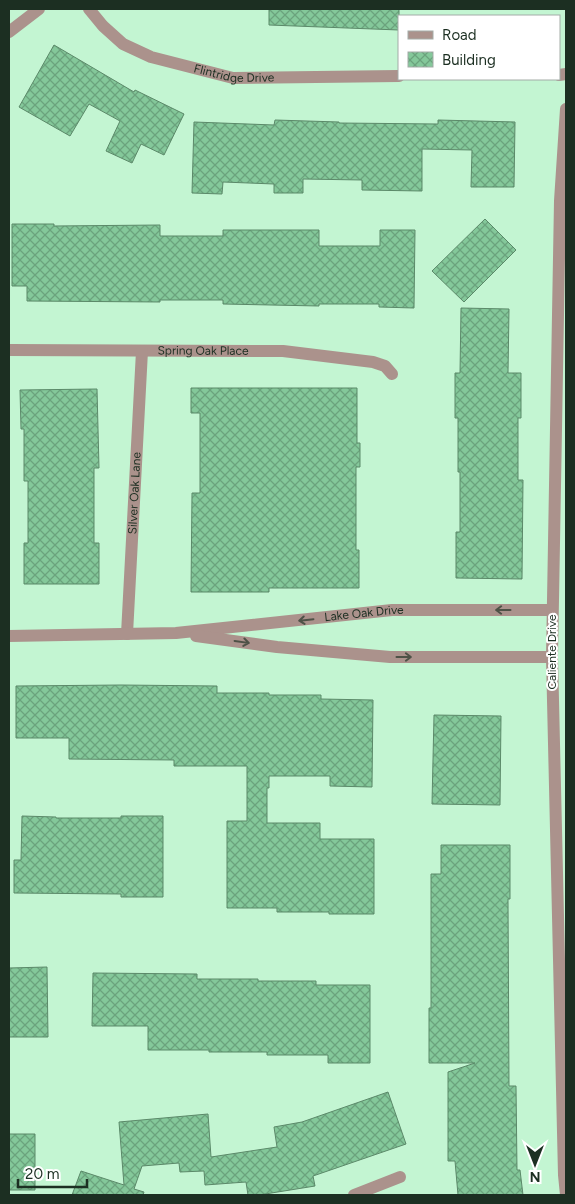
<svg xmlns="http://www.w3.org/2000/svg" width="575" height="1204" font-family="Figtree,sans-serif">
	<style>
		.building { fill: url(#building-cross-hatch); stroke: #5b8969 }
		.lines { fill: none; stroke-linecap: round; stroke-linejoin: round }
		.minor { stroke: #ab928c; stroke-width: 12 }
		.oneway { stroke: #4e5247 }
		.labels { text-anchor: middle; stroke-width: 4; stroke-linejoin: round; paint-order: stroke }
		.street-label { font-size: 12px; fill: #1c2f22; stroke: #fff }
	</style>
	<defs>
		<pattern id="building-cross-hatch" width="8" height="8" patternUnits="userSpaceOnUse" patternTransform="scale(1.25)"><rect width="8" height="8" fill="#84c89a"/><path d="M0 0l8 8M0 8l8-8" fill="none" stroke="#6ba37d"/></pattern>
	</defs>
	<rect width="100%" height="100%" fill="#c3f5d2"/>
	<path class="building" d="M269,9H399V30L269,25Z
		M54,45L134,92L135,90L184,114L164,155L141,144L132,163L106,151L120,121L89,104L70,136L19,107Z
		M275,120L339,122V123L438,124V120L515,122L514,187H471L472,150L422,149V191L362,190V180L303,179V193H274V184L223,182L222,194L192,193L194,122L274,125Z
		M485,219L516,250L464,302L432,271Z
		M12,224H54V226L160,225V236H223V230H319V246H380V230H415L414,308L379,307V304H319V306L223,304V300H160V302L27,301V286H12Z
		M461,308L509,309L508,373H521V418H518V480H523L522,579L456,578V532H460V472H458V418H455V373H460Z
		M191,388H357V443H360V467H356V550H359V588H269V592H191L192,493H200V413H191Z
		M97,389L99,468H94V543H99V584H24V543H28V481H24V429H21L20,390Z
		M121,685L217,686V693H269V695H321V699L373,700L372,787L330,786V776H269V788H267V823H320V839H374V914H329V912H277V908H227V821H247V766H174V760L69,759V738H16V686Z
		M434,715L501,716L500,805L432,804Z
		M22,816L56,817V818H121V816H163V897H121V894L14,893V860H21Z
		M441,845H510V899H508L509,1086H516L517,1170H520L523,1195H458L455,1161H448V1072L475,1063H429V1008H431V874H441Z
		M47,967L48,1037H9V968Z
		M93,973L197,974V979H258V981H316V985H370V1063H328V1055H267V1052H209V1050H148V1026H92Z
		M388,1092L406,1144L313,1176L315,1186L259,1195H248L246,1182L205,1185L204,1171L180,1172L179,1163L142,1166L134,1189L144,1192L143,1195H72L81,1171L124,1185L119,1122L208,1114L211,1157L277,1147L274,1127L302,1122Z
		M9,1134H35V1190H9Z"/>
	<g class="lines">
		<g class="minor">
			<path id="s1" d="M89,9L103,26L123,44L151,57L233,78L399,76"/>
			<path d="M9,32L39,9"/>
			<path d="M559,75L566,74"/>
			<path id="s2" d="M9,350L283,351L373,362L385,366L392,374"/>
			<path id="s3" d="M127,634L142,351"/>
			<path id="s4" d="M9,636L176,633L392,610H552"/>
			<path d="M196,636L277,647L390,657H552"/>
			<path d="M354,1195L400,1177"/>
			<path d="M566,1195L564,1175L552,657L560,201L566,109"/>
		</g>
	</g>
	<defs><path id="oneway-shaft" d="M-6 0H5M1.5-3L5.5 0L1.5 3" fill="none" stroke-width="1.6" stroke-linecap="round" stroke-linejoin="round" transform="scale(1.25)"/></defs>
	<g class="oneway">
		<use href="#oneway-shaft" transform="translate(503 610) rotate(180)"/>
		<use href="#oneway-shaft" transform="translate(306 620) rotate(174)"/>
		<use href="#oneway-shaft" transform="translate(242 642) rotate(8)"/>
		<use href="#oneway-shaft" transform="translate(404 657)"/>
	</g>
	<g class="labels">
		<g class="street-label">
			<text dy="4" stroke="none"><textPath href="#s1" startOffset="165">Flintridge Drive</textPath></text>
			<text dy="4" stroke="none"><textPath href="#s2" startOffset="194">Spring Oak Place</textPath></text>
			<text dy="4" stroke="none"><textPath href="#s3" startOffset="141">Silver Oak Lane</textPath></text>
			<text dy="4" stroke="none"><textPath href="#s4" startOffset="356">Lake Oak Drive</textPath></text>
			<text transform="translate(552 652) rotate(-90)" y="4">Caliente Drive</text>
		</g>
	</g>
	<rect width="575" height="1204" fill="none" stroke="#1c2f22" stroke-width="20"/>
	<rect x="398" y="15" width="162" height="65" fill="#ffffff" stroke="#a4aca7"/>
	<rect x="408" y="31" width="25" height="8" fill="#ab928c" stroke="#a4aca7"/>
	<text x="442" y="40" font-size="15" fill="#1c2f22">Road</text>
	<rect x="408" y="52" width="25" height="15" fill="url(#building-cross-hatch)" stroke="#a4aca7"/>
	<text x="442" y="65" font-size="15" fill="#1c2f22">Building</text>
	<g transform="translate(535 1164) rotate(180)" stroke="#ffffff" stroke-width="4" paint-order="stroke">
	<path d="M0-4L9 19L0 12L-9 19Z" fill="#1c2f22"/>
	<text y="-8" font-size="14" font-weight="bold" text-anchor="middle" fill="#1c2f22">N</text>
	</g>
	<path d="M18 1179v8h69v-8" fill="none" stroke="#1c2f22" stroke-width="2.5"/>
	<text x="25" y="1179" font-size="15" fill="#1c2f22" stroke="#ffffff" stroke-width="4" paint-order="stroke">20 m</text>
</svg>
